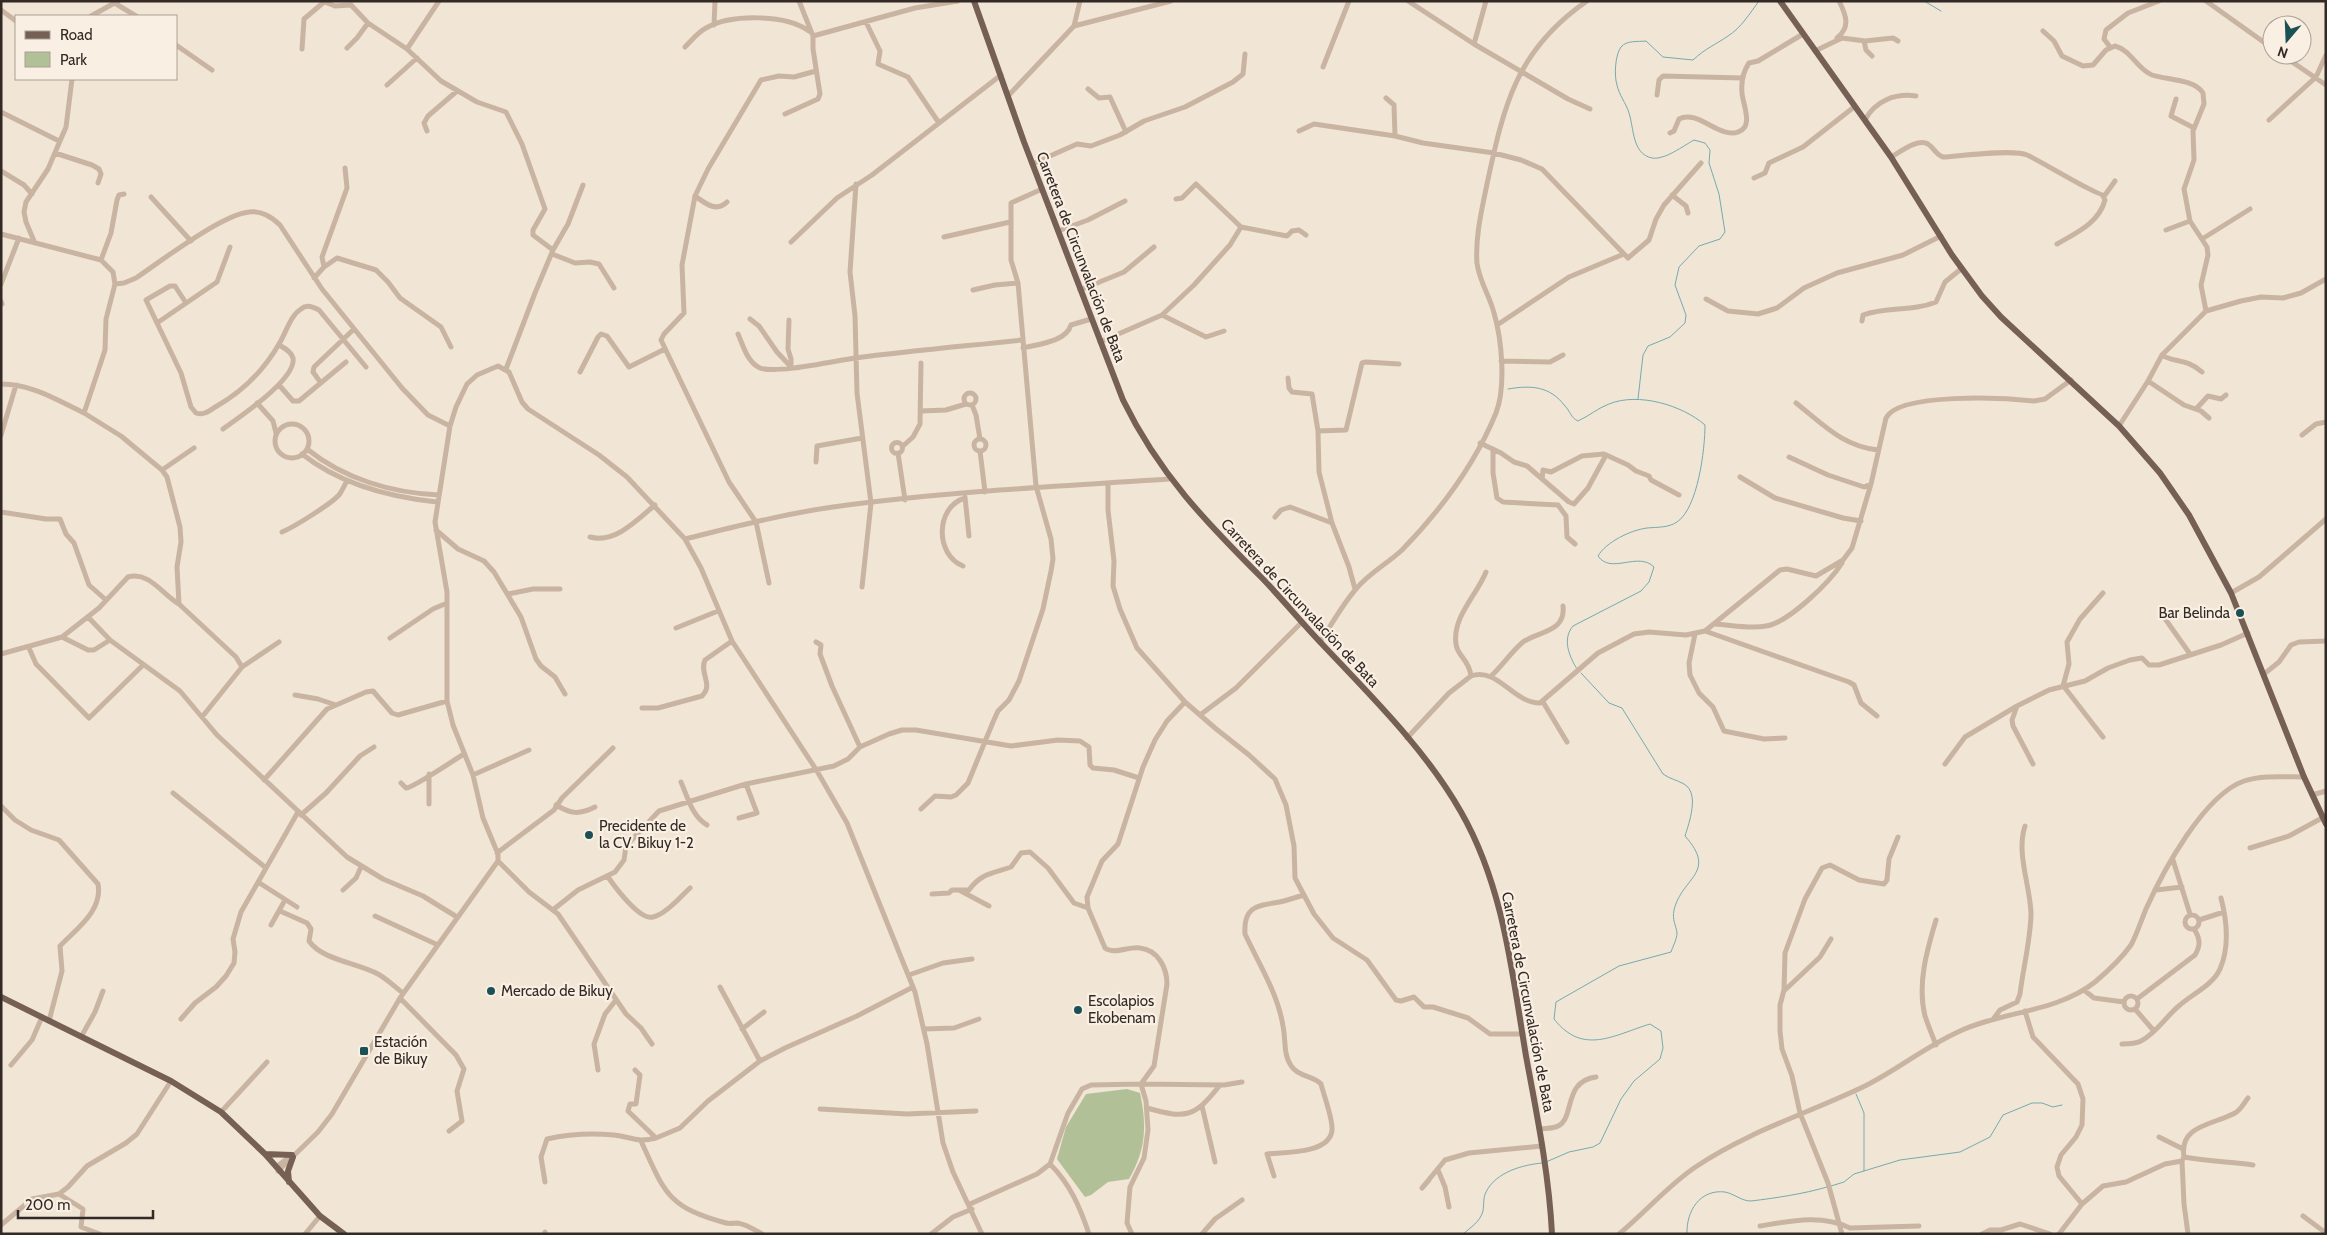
<svg xmlns="http://www.w3.org/2000/svg" width="2327" height="1235" font-family="Cabin,sans-serif">
	<style>
		.green { fill: #b1c096 }
		.lines { fill: none; stroke-linecap: round; stroke-linejoin: round }
		.stream { stroke: #74abaf; stroke-width: 1 }
		.minor { stroke: #c9b4a2; stroke-width: 5 }
		.major { stroke: #766055; stroke-width: 6 }
		.poi-dot { fill: #1a5155; stroke: #f9efe2; stroke-width: 2 }
		.labels { text-anchor: middle; stroke-width: 4.5; stroke-linejoin: round; paint-order: stroke }
		.street-label { font-size: 15px; fill: #332925; stroke: #f9efe2 }
		.poi-label { font-size: 15px; fill: #332925; stroke: #f9efe2; text-anchor: start }
	</style>
	<rect width="100%" height="100%" fill="#f1e5d6"/>
	<path class="green" d="M1127,1089L1140,1093C1147,1126 1146,1150 1129,1179L1108,1182L1091,1195L1085,1197L1057,1159L1066,1127L1086,1094Z"/>
	<g class="lines">
		<path class="stream" d="M1924,1L1941,11
			M1508,389C1531,385 1550,386 1565,406C1570,411 1571,418 1578,421C1589,416 1598,408 1609,404C1638,392 1682,405 1705,425C1705,449 1698,508 1677,522C1668,528 1657,527 1647,528C1631,530 1606,542 1598,556C1611,575 1638,551 1654,567L1649,582L1641,591L1573,626C1562,639 1569,656 1577,669
			M1638,399L1643,355L1648,346L1670,337L1685,323L1686,315L1675,285L1679,267L1699,246L1720,239L1725,232L1719,194L1709,163L1710,150L1705,143L1694,140C1683,146 1665,160 1652,158C1632,154 1634,128 1629,113C1626,103 1619,95 1617,85C1614,76 1615,55 1621,47C1627,40 1638,42 1646,41L1663,57L1693,60C1706,48 1715,45 1728,36C1741,28 1750,13 1759,1
			M1856,1094L1864,1113V1171
			M1546,1162L1569,1152L1593,1147L1600,1143L1621,1099L1634,1081L1660,1059L1663,1048L1661,1031L1650,1024C1614,1035 1583,1056 1554,1019L1556,1002L1619,966L1671,952C1673,946 1677,939 1677,933C1676,925 1672,920 1674,910C1682,877 1718,873 1685,836C1689,823 1700,793 1684,784C1677,780 1670,779 1663,774L1622,708L1609,703L1581,673
			M1831,1186L1844,1182L1854,1174L1900,1160L1960,1152L1990,1137L2003,1115L2032,1103H2042L2053,1107L2062,1105
			M1463,1234C1471,1227 1480,1222 1483,1211C1484,1205 1483,1198 1486,1192C1496,1172 1522,1165 1542,1163
			M1687,1234C1686,1211 1700,1189 1725,1192C1735,1194 1741,1201 1751,1201C1776,1198 1803,1194 1827,1187"/>
		<path class="minor" d="M322,1L335,6L351,5L368,23L407,49L441,81L477,102L506,112L522,144L545,209L533,230V235L553,250
			M1408,1L1474,44L1568,99L1590,109
			M2206,1L2272,48
			M113,2L136,16
			M1,10L16,21
			M91,16L118,1
			M866,22L880,51L878,64L908,77L939,123
			M714,25L715,1
			M1074,26L1080,1
			M2043,31L2054,41L2062,56L2083,66L2093,65L2106,50L2115,46C2131,50 2137,69 2152,75C2167,80 2194,79 2203,93L2204,104L2193,131L2194,160L2184,189L2190,221L2207,247L2208,255L2201,285L2206,311
			M813,36L915,8L958,1
			M1837,38C1851,27 1846,15 1839,1
			M1864,41L1866,50L1872,56
			M1474,44L1486,1
			M176,45L212,70
			M685,47C691,41 698,32 706,28C731,14 785,14 809,31
			M2110,47L2104,39L2106,30L2128,13L2159,1
			M347,48L357,38L368,23
			M302,49L304,19L324,2
			M407,49L439,1
			M1815,51L1842,38L1865,41L1893,38L1898,41
			M2282,55L2326,85
			M1323,67L1349,1
			M387,85L417,58
			M1088,89L1099,98L1110,97L1126,132
			M1657,95L1659,80L1663,76L1743,78
			M1008,96L1074,26L1171,1
			M1386,98L1394,105L1395,136
			M2176,99L2171,116L2194,128
			M1,112L59,141
			M785,114L818,99L820,94L813,49V36L799,1
			M1865,120C1875,101 1895,93 1916,96
			M2269,120L2316,77L2326,55
			M427,131L424,123L428,116L457,91
			M1299,131L1314,124L1395,136L1423,143L1494,153L1521,160L1542,169L1628,258L1649,240L1656,219L1664,205L1701,163
			M1670,133L1674,131L1679,119C1698,109 1719,139 1738,132C1754,127 1743,105 1742,93C1741,83 1743,72 1749,63L1758,61L1803,34
			M55,153L92,165L99,169L101,174L98,183
			M1891,157C1900,152 1918,138 1928,144C1934,148 1936,155 1943,157C1960,156 2014,149 2027,155C2039,160 2099,197 2105,195L2115,181
			M1032,164L1077,144L1091,146L1120,135L1144,121L1185,107L1233,82L1243,74L1245,54
			M1,171L24,185L32,194
			M1754,178L1765,173L1769,163L1803,147L1854,107
			M856,184L850,272L855,316L857,393L871,503L862,587
			M1672,195L1686,206L1688,213
			M695,196C705,203 716,213 727,202
			M151,197L191,241
			M1176,199L1182,198L1196,184L1241,227L1287,236L1292,231L1299,230L1306,235
			M2166,230L2190,221
			M1058,231L1088,220L1125,201
			M1,234L101,260L113,272L115,284L106,319L105,350L84,413L121,436L162,470L167,477L180,527L181,542L177,567L179,604L236,657L242,667
			M944,237L1010,222
			M2202,239L2250,209
			M34,241L26,222L24,212L26,202L48,169L66,127L72,79
			M791,242L837,198L872,175L1001,75
			M2057,244C2076,233 2099,223 2105,200L2103,196
			M552,254L575,263L590,262L599,264L614,288
			M101,260L111,233L117,200L119,195L124,194
			M324,267L322,257L347,188L345,168
			M314,278L324,267L337,258L376,270L388,282L400,298L441,327L451,347
			M1,284L19,238
			M115,284L124,283L136,278C161,261 221,215 249,212C260,210 272,217 280,225L322,289L402,388L428,415L450,426
			M973,290L995,285L1018,283
			M1080,290L1124,272L1154,247
			M1706,299L1728,311L1758,314L1777,308L1804,288L1837,273L1903,255L1941,236
			M1,301L2,304
			M186,303L175,286H170L146,300L181,373L191,407L196,413C204,416 210,410 217,406C243,391 264,370 279,344C286,333 290,316 301,309C307,304 313,307 319,310L366,367
			M1162,315L1206,337L1224,331
			M750,319L759,326L777,352L792,368
			M789,320L788,349L791,359V366
			M1862,321L1863,315C1887,306 1912,312 1936,302L1945,282L1961,269
			M157,323L217,282L230,247
			M1497,325L1569,277L1624,254
			M738,334C743,345 747,362 760,368C777,374 834,361 855,358C910,351 966,346 1022,340
			M1100,342L1162,315L1194,285L1230,245L1241,227
			M1023,348C1038,344 1066,342 1071,325L1091,319
			M2162,355C2173,363 2187,358 2202,372
			M1501,361L1550,362L1563,355
			M506,369L535,293L553,250L568,224L583,185
			M580,372L598,337L601,334L607,336L629,367L665,349
			M1288,378L1289,388L1292,392L1312,394L1318,431L1319,472L1332,523L1349,567L1355,589
			M2148,381L2184,405L2201,411L2209,418
			M321,383L313,372L314,367L354,329
			M1,384C32,384 57,400 84,413
			M279,385L293,401H299L346,362
			M964 399a6 6 0 1 1 12 0a6 6 0 1 1-12 0Z
			M257,403L273,421L276,433
			M1796,403C1823,424 1842,446 1878,450
			M972,405L976,415L980,439
			M2196,409L2208,396L2221,399L2226,395
			M921,411L946,410L966,404
			M275 441a17 17 0 1 1 34 0a17 17 0 1 1-34 0Z
			M2119,426L2148,381L2162,355L2206,311L2241,301L2261,297L2283,298L2301,293L2326,279
			M223,429C238,418 297,379 293,358C291,351 284,348 279,345
			M1318,431L1346,430L1362,363L1366,362L1399,364
			M1,435L16,385
			M2302,435L2316,424L2326,422
			M974 445a6 6 0 1 1 12 0a6 6 0 1 1-12 0Z
			M891.5 448a5.5 5.5 0 1 1 11 0a5.5 5.5 0 1 1-11 0Z
			M1480,443L1501,453L1514,462L1527,466L1569,502L1574,504L1588,488L1606,455
			M903,446L913,437L920,424L921,363
			M307,449C344,479 392,493 439,495
			M1493,449V473L1497,498L1503,502L1558,505L1566,516L1567,537L1575,544
			M980,451L985,492
			M898,453L905,500
			M302,454C341,485 389,497 437,502
			M1789,457L1828,475L1864,487L1871,484
			M816,462L817,446L862,438
			M162,470L194,448
			M1740,477L1775,498L1843,518L1861,521
			M1542,479L1543,470L1551,472L1582,456L1604,454L1628,465L1636,471L1649,476L1651,480L1679,495
			M1108,483V510L1114,561L1113,586L1120,609L1137,648L1185,702L1215,728L1249,755L1275,779L1286,805L1294,846L1295,878L1314,914L1333,938L1367,960L1396,1000L1401,1001L1414,997L1424,1007H1433L1468,1018L1490,1034H1523
			M965,497L969,536
			M1,512L46,519H60L66,534L74,543L89,585L106,600
			M1275,517L1281,510L1290,507L1332,523
			M436,530L458,549L484,561L494,572L521,617L536,659L541,666L555,677L565,694
			M282,532C294,527 331,504 339,495C342,491 344,486 347,481
			M590,537C615,544 637,520 655,505
			M685,539C734,527 783,514 833,507C944,492 1057,486 1169,479
			M963,566C935,555 935,507 965,498
			M769,583L756,522L729,482L661,340L664,334L684,313L682,265L695,196L708,169L761,80L779,76L794,77L816,71
			M2231,593L2259,577L2326,519
			M508,594L533,589H560
			M2161,613L2190,654
			M88,617L110,640L180,691L217,735L347,857L383,879L423,896L457,917
			M1715,624C1732,625 1749,629 1766,626C1788,623 1830,582 1842,563
			M676,628L718,611
			M1705,631L1849,682L1854,685L1861,703L1877,716
			M1695,634L1689,663L1690,675L1699,693L1713,707L1724,731L1764,739L1785,738
			M62,637L88,650H94L110,640
			M390,638L433,609L447,603
			M816,642L821,645L820,654L832,686L860,747
			M1320,642C1332,624 1342,605 1356,589C1369,573 1387,564 1402,550C1440,511 1475,464 1496,413C1506,387 1502,340 1494,313C1490,296 1479,281 1477,263C1475,237 1482,209 1487,184C1504,105 1516,50 1587,1
			M29,648L36,664L89,718L143,665
			M1,654L62,637L99,608L128,577C149,571 162,594 179,604
			M2264,674L2279,662L2291,645L2299,642L2326,641
			M1471,676C1469,659 1457,656 1456,644C1452,617 1477,595 1486,572
			M1491,676C1502,666 1512,651 1523,642C1539,631 1566,632 1563,606
			M2063,686L2069,664L2067,642L2080,619L2103,593
			M2066,686L2065,688L2103,737
			M295,695L318,699L336,705
			M1543,702L1567,742
			M2017,706L2012,720L2013,726L2033,764
			M642,708H658L702,696C714,684 699,674 705,660L732,641
			M1200,715L1236,688L1301,623
			M202,717L242,667L279,642
			M1407,738L1449,693L1471,676C1498,667 1513,703 1540,703L1598,653L1634,634L1649,632L1686,635L1705,631L1780,570L1787,569L1816,576L1843,560L1852,548L1871,484L1886,418C1899,392 2006,398 2034,401L2045,399L2071,380
			M1945,764L1965,737L2017,706L2049,690L2085,681L2108,668L2130,660L2142,658L2149,665H2159L2221,645L2248,633
			M429,774V804
			M473,775L529,750
			M264,780L327,709L366,692L373,691L392,713L398,715L447,701
			M681,782C688,798 692,816 707,825
			M401,783L406,788C413,788 454,760 464,754
			M173,793L266,868
			M2312,795L2326,791
			M556,805C571,814 579,815 595,807
			M1,806L15,820L31,830L59,840L98,884C103,911 76,929 60,946L62,971L49,1021
			M921,809L935,796L951,797L956,795L968,783L993,722L998,711L1009,700L1019,681L1043,609L1051,571L1053,559L1051,539L1036,486L1018,283L1011,260V203L1042,189
			M301,815L326,793L360,756L374,747
			M739,818L757,813L746,784
			M2250,848L2289,836L2322,818
			M497,853L554,810L562,798L613,748
			M2173,860L2190,914
			M498,861L529,892L558,914L626,1014L641,1028L652,1044
			M608,877C615,887 640,921 653,917C666,914 680,897 690,888
			M258,882L297,907
			M343,890L356,878L361,867
			M960,890H969C981,873 994,873 1011,867L1021,853L1030,852L1048,868L1074,903L1088,908
			M2156,890L2182,887
			M932,894L949,893L952,890H959L989,906
			M554,909L578,890L615,872L624,860L626,846L659,811L746,784L834,766L848,759L860,747L889,734L902,730H916L1011,746L1058,740L1080,741L1089,747L1090,765L1093,768L1114,770L1139,778
			M280,911L307,923L311,929L309,941C322,960 358,963 378,974C387,979 395,987 403,993
			M2185 922a7 7 0 1 1 14 0a7 7 0 1 1-14 0Z
			M375,916L438,945
			M1936,920C1927,950 1917,984 1925,1016C1928,1025 1932,1035 1936,1045
			M2199,920L2224,912
			M271,925L285,900
			M909,975L943,963L972,959
			M720,987L760,1061
			M1785,990L1820,957L1831,939
			M2084,990L2094,998L2124,1002
			M2124 1003a7 7 0 1 1 14 0a7 7 0 1 1-14 0Z
			M400,998L456,1055L464,1069L457,1091L462,1121L449,1131
			M2137,999L2195,955C2201,945 2200,938 2194,929
			M2135,1009L2154,1031
			M2025,1011L2033,1037L2078,1084L2083,1099L2082,1125L2076,1137L2061,1155L2057,1167L2059,1176L2082,1204
			M1994,1018L2000,1010L2017,1002L2020,994C2023,969 2031,937 2031,913C2030,885 2016,853 2025,826
			M181,1019L195,1003L216,987L226,976L234,963L235,952L233,939L241,912L298,812
			M742,1029L764,1012
			M924,1029L954,1028L979,1019
			M81,1037L95,1012L103,991
			M2122,1044C2128,1044 2135,1044 2141,1041C2157,1033 2166,1016 2180,1005C2192,994 2213,985 2220,969C2230,946 2227,921 2221,898
			M11,1065L32,1040L42,1017
			M598,1070L594,1044L605,1014L616,1000
			M635,1070L640,1075L636,1104H630L628,1111L656,1138L680,1128L708,1101L760,1061L785,1048L857,1016L913,987
			M1202,1106L1215,1162
			M1147,1108C1186,1119 1194,1118 1220,1085
			M820,1109L907,1114L976,1111
			M221,1112L267,1062
			M1539,1129C1545,1128 1553,1129 1558,1126C1575,1118 1563,1081 1596,1077
			M2159,1137L2183,1149
			M641,1141C665,1193 667,1207 726,1223C730,1224 733,1223 737,1223C746,1224 755,1230 762,1234
			M2184,1157C2207,1161 2230,1162 2253,1165
			M1050,1164C1070,1184 1080,1207 1089,1234
			M276,1167L292,1155
			M1438,1170L1445,1187L1449,1207
			M278,1171L318,1132L332,1114L400,998L498,861V854L483,818L473,775L453,725L447,701V592L435,522L450,426L456,407L467,384L477,375L498,366L509,372L522,402L528,409L599,455L627,477L685,539L701,568L732,641L817,771L847,823L915,992L927,1044L943,1143L953,1172L982,1234
			M1274,1176L1267,1154C1285,1152 1330,1154 1332,1130C1333,1119 1324,1096 1321,1084C1314,1076 1299,1077 1292,1067C1283,1056 1286,1040 1283,1026C1278,994 1259,964 1245,934C1243,903 1261,906 1284,901C1291,899 1297,897 1304,895
			M1429,1180L1422,1188L1445,1160L1469,1153L1542,1146
			M545,1182L541,1157L547,1139C569,1134 591,1133 614,1135C632,1137 636,1143 656,1138
			M59,1194L83,1209L81,1227L100,1234
			M970,1204L1037,1174L1050,1164L1068,1113L1082,1089L1091,1085L1141,1084L1154,1066L1167,984C1167,968 1158,950 1140,948C1128,946 1115,955 1105,948L1088,908L1087,897L1102,861L1118,844L1143,767L1155,740L1167,721L1185,702
			M2303,1216L2326,1233
			M1,1225L32,1199L59,1194L68,1187L87,1166L126,1143L137,1134L171,1081
			M1760,1226C1790,1221 1822,1214 1850,1228L1919,1226
			M305,1234L320,1216
			M545,1234V1232
			M931,1234L953,1217L972,1209
			M1132,1234L1127,1223L1130,1187L1144,1158L1148,1130L1146,1101L1141,1084L1224,1085L1242,1082
			M1202,1234L1215,1219L1242,1200
			M1619,1234C1646,1212 1668,1185 1697,1166C1749,1131 1809,1113 1865,1086C1897,1070 1925,1047 1958,1032C2002,1011 2056,1013 2095,982C2108,971 2121,959 2131,945C2137,934 2141,921 2146,909C2163,871 2204,795 2244,781C2262,775 2285,777 2304,777
			M1842,1234L1828,1183L1800,1113L1792,1076L1782,1049L1780,1031V1005L1784,990L1785,953L1805,899L1822,868L1830,865L1859,880L1884,884L1887,880L1889,859L1898,837
			M1982,1234L1990,1230H2001L2020,1224L2050,1234
			M2059,1234L2082,1204L2103,1186L2126,1182L2165,1164L2182,1161
			M2188,1234L2184,1204L2182,1161L2184,1157C2179,1125 2213,1125 2235,1113C2241,1110 2244,1103 2248,1098"/>
		<path class="major" d="M974,1L1024,142L1123,400C1159,474 1206,522 1263,579C1283,600 1302,623 1322,644C1371,696 1426,750 1461,812C1504,887 1512,973 1526,1056C1537,1115 1549,1174 1552,1234
			M1780,1L1891,157L1952,255L1982,296L2001,317L2119,426L2160,473L2189,515L2231,593L2304,777L2326,824
			M1,997L171,1081L221,1112L265,1154L320,1216L344,1234
			M265,1154L292,1155
			M289,1182L288,1171L293,1157"/>
	</g>
	<g class="poi-dot">
		<circle cx="2240" cy="613" r="5"/>
		<circle cx="589" cy="835" r="5"/>
		<circle cx="491" cy="991" r="5"/>
		<circle cx="1078" cy="1010" r="5"/>
		<rect x="359" y="1046" width="10" height="10" rx="2.5"/>
	</g>
	<g class="labels">
		<g class="street-label">
			<text transform="translate(1081 257) rotate(69)" y="5">Carretera de Circunvalación de Bata</text>
			<text transform="translate(1300 603) rotate(47)" y="5">Carretera de Circunvalación de Bata</text>
			<text transform="translate(1528 1002) rotate(79)" y="5">Carretera de Circunvalación de Bata</text>
		</g>
		<g class="poi-label">
			<text x="2230" y="618" text-anchor="end">Bar Belinda</text>
			<text x="599" y="831">Precidente de<tspan x="599" dy="17">la CV. Bikuy 1-2</tspan></text>
			<text x="501" y="996">Mercado de Bikuy</text>
			<text x="1088" y="1006">Escolapios<tspan x="1088" dy="17">Ekobenam</tspan></text>
			<text x="374" y="1047">Estación<tspan x="374" dy="17">de Bikuy</tspan></text>
		</g>
	</g>
	<rect width="2327" height="1235" fill="none" stroke="#332925" stroke-width="5"/>
	<rect x="15" y="15" width="162" height="65" fill="#f9efe2" stroke="#aaa096"/>
	<rect x="25" y="31" width="25" height="8" fill="#766055" stroke="#aaa096"/>
	<text x="60" y="40" font-size="15" fill="#332925">Road</text>
	<rect x="25" y="52" width="25" height="15" fill="#b1c096" stroke="#aaa096"/>
	<text x="60" y="65" font-size="15" fill="#332925">Park</text>
	<g transform="translate(2287 40) rotate(199)"><circle r="24" fill="#f9efe2" stroke="#aaa096"/>
	<path d="M0-4L9 19L0 12L-9 19Z" fill="#1a5155"/>
	<text y="-8" font-size="14" font-weight="bold" text-anchor="middle" fill="#332925">N</text>
	</g>
	<path d="M18 1210v8h135v-8" fill="none" stroke="#332925" stroke-width="2.5"/>
	<text x="25" y="1210" font-size="15" fill="#332925" stroke="#f9efe2" stroke-width="4" paint-order="stroke">200 m</text>
</svg>
